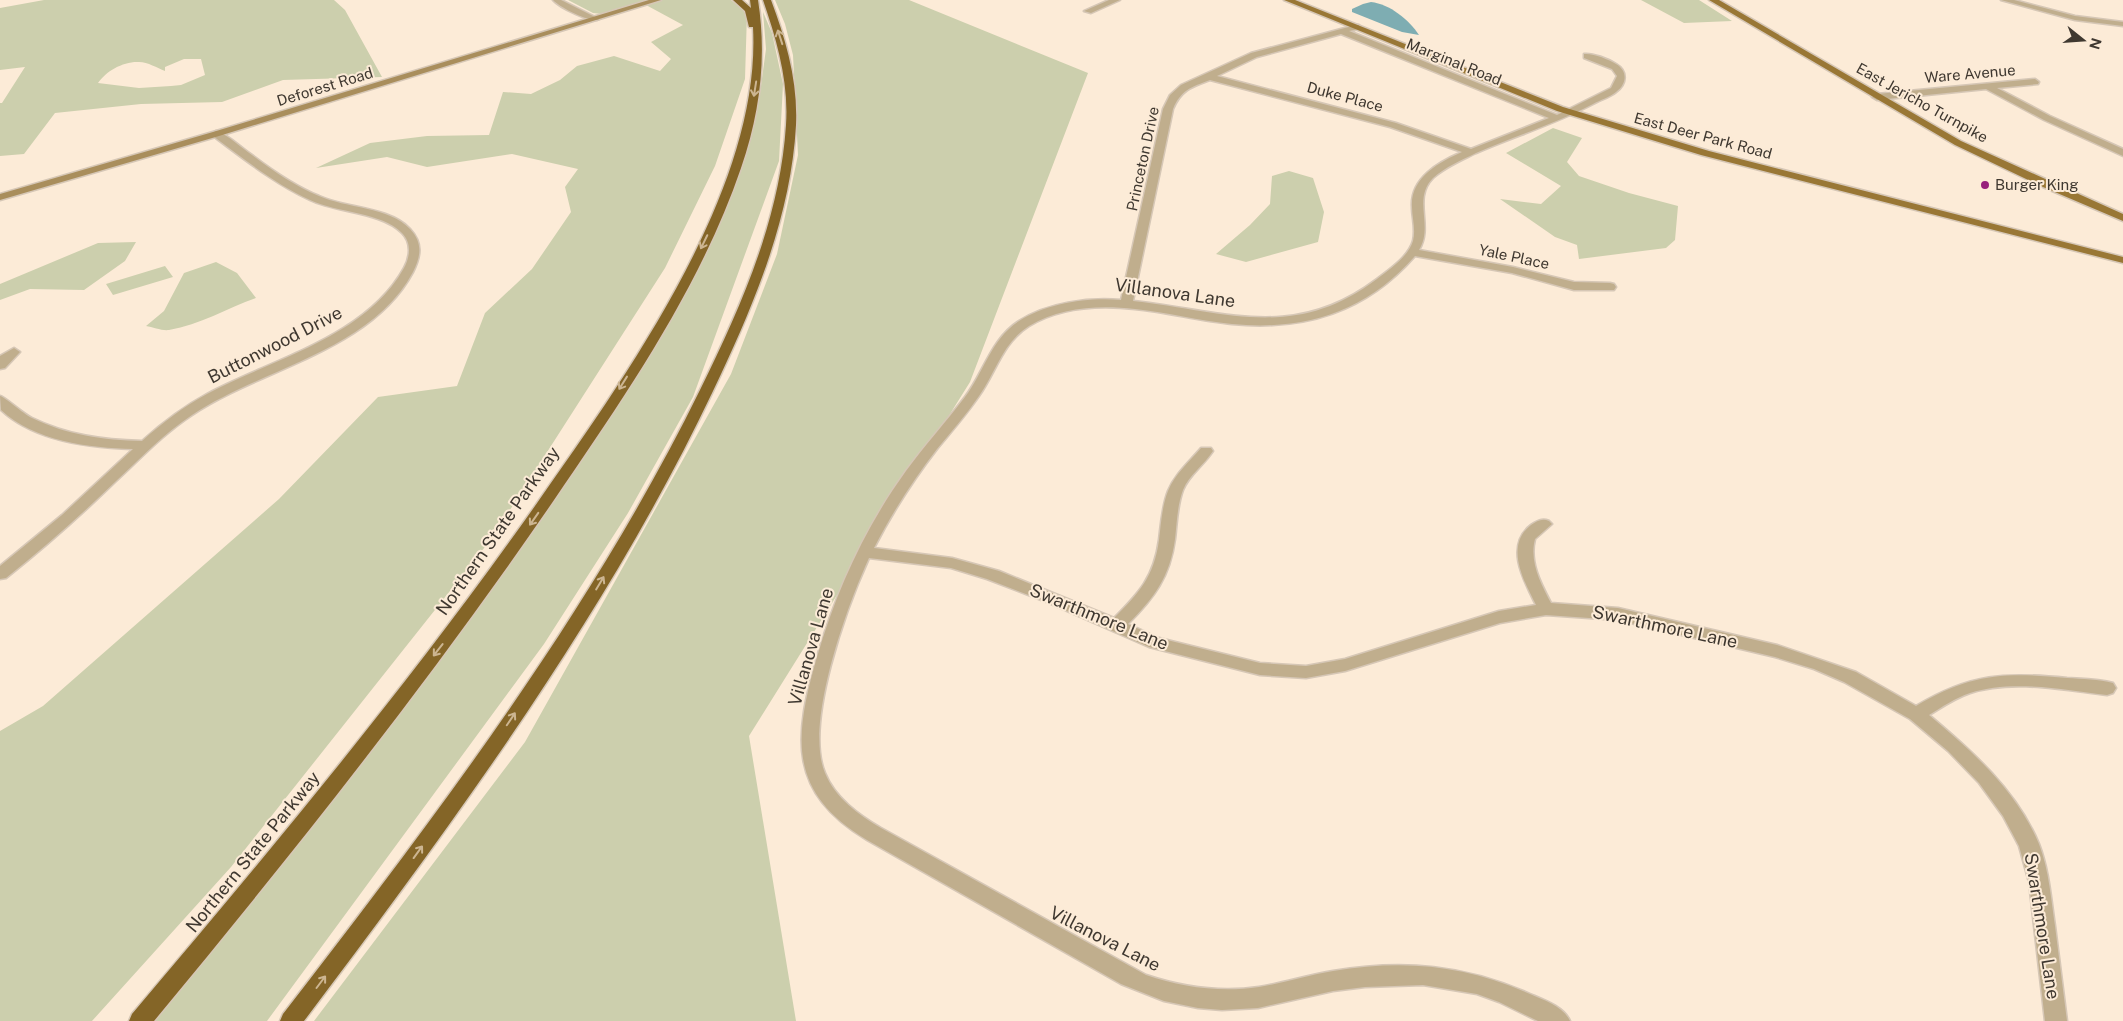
<svg xmlns="http://www.w3.org/2000/svg" width="2123" height="1021" font-family="'Public Sans',sans-serif">
	<style>
		.green { fill: #cccfad; fill-rule: evenodd }
		.water { fill: #7eadb2 }
		.lines { fill: none; stroke-linecap: round; stroke-linejoin: round }
		.street-casing { stroke: #d6c7b6; stroke-width: 3 }
		.secondary-casing { stroke: #d6c7b6; stroke-width: 3 }
		.primary-casing { stroke: #d6c7b6; stroke-width: 3 }
		.highway-casing { stroke: #d6c7b6; stroke-width: 3 }
		.street { fill: #c0ae8d; fill-rule: evenodd }
		.secondary { fill: #a98e5c; fill-rule: evenodd }
		.primary { fill: #997735; fill-rule: evenodd }
		.highway { fill: #846527; fill-rule: evenodd }
		.oneway { stroke: #ccb591 }
		.poi-dot { fill: #98207b; stroke: #fcebd7; stroke-width: 2 }
		.labels { text-anchor: middle; stroke-width: 4; stroke-linejoin: round; paint-order: stroke }
		.far-street-label { font-size: 15px; fill: #3f3830; stroke: #fcebd7 }
		.far-poi-label { font-size: 15px; fill: #3f3830; stroke: #fcebd7; text-anchor: start }
		.street-label { font-size: 18px; fill: #3f3830; stroke: #fcebd7 }
	</style>
	<rect width="100%" height="100%" fill="#fcebd7"/>
	<path class="green" d="M44,0H334L345,10L382,77L283,80L222,102L141,104L55,113L24,154L0,156V103H2L25,67L0,70V8ZM201,59L205,75L181,85L171,86L139,88L98,83C106,71 124,61 139,62C148,62 157,68 165,71V67L184,59Z
		M568,0H648L602,14L593,13Z
		M662,0H731L747,13L745,79L715,166L665,268L492,538L231,867L92,1021H0V731L43,706L279,499L378,397L457,386L485,313L532,269L571,212L565,187L578,169L512,154L427,167L387,157L316,168L370,143L427,136L489,135L503,92L531,94L560,80L577,66L614,56L660,71L671,59L651,42L683,25L646,5Z
		M775,0H909L1088,73L970,382L749,736L796,1021H314L525,742L731,374L777,254L798,155L793,55L785,24Z
		M1641,0H1699L1732,21L1684,23Z
		M763,12L772,33L783,84L779,161L693,397L628,513L544,644L267,1021H151L457,634L561,490L626,390L685,293L749,137L760,93L766,49Z
		M1553,128L1582,138L1567,162L1579,176L1629,193L1678,206L1675,240L1666,248L1579,259L1577,245L1555,237L1500,199L1541,204L1561,186L1506,153Z
		M1289,171L1313,178L1324,212L1318,242L1246,262L1216,254L1250,225L1270,204L1272,176Z
		M136,242L125,261L84,290L30,289L0,300V284L98,243Z
		M216,262L237,273L256,298C227,308 200,325 169,330C162,331 153,327 146,326L164,311L184,273Z
		M165,266L173,277L113,295L106,284Z"/>
	<path class="water" d="M1371,2C1390,4 1409,20 1419,35L1402,32L1352,12V9L1363,4Z"/>
	<g class="lines">
		<g class="street-casing">
			<path id="street" d="M553,0H561L599,19C592,24 559,7 553,0Z
				M1109,0H1120L1091,13L1084,11Z
				M2001,0H2014L2075,16L2123,22V26L2075,20Z
				M1356,25H1359V29L1349,31L1557,115L1611,88L1617,76L1612,69L1584,58V54C1593,53 1608,59 1616,64C1628,71 1627,84 1616,92C1610,97 1600,100 1593,104C1555,124 1515,136 1476,153C1462,160 1445,167 1433,178C1412,199 1434,226 1419,250L1513,267L1574,282L1610,283L1614,284L1616,287L1614,290H1574L1512,273L1415,256C1366,312 1305,331 1232,324C1199,321 1167,312 1135,309C1099,305 1060,307 1029,326C1003,342 996,372 979,396C966,415 951,432 937,449C913,480 892,513 874,548L952,558L999,571L1114,618C1139,593 1154,577 1159,540C1161,524 1162,506 1168,491C1175,474 1189,462 1201,448H1211L1213,451C1204,465 1189,475 1183,490C1177,506 1177,523 1175,539C1170,577 1154,598 1128,624L1159,638L1260,663L1306,666L1345,659L1499,611L1536,605C1524,581 1504,546 1531,525C1537,521 1542,518 1549,521L1552,524L1535,539C1529,562 1541,584 1551,603L1618,608L1777,645L1856,672L1916,706C1971,673 2005,672 2067,678C2082,679 2099,679 2113,683L2116,688L2113,693L2107,695C2064,690 2012,679 1970,693C1955,698 1942,707 1929,715C1972,751 2017,791 2039,844C2049,870 2051,899 2055,926C2059,958 2063,989 2067,1021H2045L2029,882L2019,846L2003,816L1979,783L1948,751L1910,719L1844,682L1814,669L1775,657L1618,620L1546,615L1500,623L1345,671L1306,678L1260,675L1149,647L1044,601L987,579L951,568L869,558C847,606 804,724 825,773C835,798 859,815 881,828L1146,975C1182,987 1220,993 1259,987C1284,983 1308,975 1333,971C1404,959 1465,965 1530,994C1544,1000 1564,1007 1570,1021H1538L1499,1002L1477,994L1423,985L1365,987L1333,991L1258,1008L1222,1010L1198,1008L1164,1001L1121,984L867,840C787,792 794,737 817,657C837,589 865,528 906,471C925,445 946,422 965,397C984,372 991,339 1019,321C1047,303 1088,297 1121,300L1163,109L1170,95L1181,85L1251,53ZM1341,34L1549,118L1471,149L1396,123L1217,76L1257,57ZM1210,80L1390,127L1462,152C1439,162 1410,178 1412,207C1412,218 1416,229 1413,241C1408,257 1390,269 1377,279C1294,342 1225,311 1133,301L1173,109C1181,90 1191,87 1210,80Z
				M2035,79L2039,82L2038,84L1997,88L2050,116L2123,149V156L2044,120L1986,89L1877,100L1872,97L1877,94Z
				M216,131C229,135 241,148 252,155C273,171 295,186 319,196C345,208 390,207 410,229C423,243 421,256 413,272C371,351 262,368 192,415C163,434 140,459 115,482C80,516 44,548 6,578L0,579V566L62,515L133,449C89,448 34,441 1,410L0,396C5,397 22,413 32,418C67,435 103,440 142,441C162,423 183,407 207,394C272,359 366,337 404,268C410,257 412,243 402,233C382,212 337,213 310,200C275,184 244,159 213,136L211,134Z
				M14,348L20,352L5,368L0,369V356Z"/>
		</g>
		<g class="secondary-casing">
			<path id="secondary" d="M649,0H661L219,136L0,200V194L213,132Z"/>
		</g>
		<g class="primary-casing">
			<path id="primary" d="M1284,0H1295L1563,107L1709,151L2123,257V263L1701,155L1557,111Z
				M1709,0H1719L1961,141L2123,214V221L2043,187L1955,145Z"/>
		</g>
		<g class="highway-casing">
			<path id="highway" d="M733,0H742L751,8L750,0H758C767,57 760,113 741,168C700,288 625,396 554,500C430,681 294,852 154,1021H129L132,1014C272,849 410,683 535,506C625,377 762,190 753,27H749L745,11Z
				M763,0H771C786,40 798,81 796,125C791,218 753,307 713,391C606,616 454,822 304,1021H280L283,1014C436,816 590,614 700,390C741,307 780,219 786,125C789,82 777,41 763,0Z"/>
		</g>
		<use href="#street" class="street"/>
		<use href="#secondary" class="secondary"/>
		<use href="#primary" class="primary"/>
		<use href="#highway" class="highway"/>
	</g>
	<defs><path id="oneway-shaft" d="M-6 0H5M1.5-3L5.5 0L1.5 3" fill="none" stroke-width="1.6" stroke-linecap="round" stroke-linejoin="round" transform="scale(1.25)"/></defs>
	<g class="oneway">
		<use href="#oneway-shaft" transform="translate(780 37) rotate(-108)"/>
		<use href="#oneway-shaft" transform="translate(755 89) rotate(99)"/>
		<use href="#oneway-shaft" transform="translate(704 242) rotate(116)"/>
		<use href="#oneway-shaft" transform="translate(623 383) rotate(122)"/>
		<use href="#oneway-shaft" transform="translate(534 519) rotate(125)"/>
		<use href="#oneway-shaft" transform="translate(600 583) rotate(-59)"/>
		<use href="#oneway-shaft" transform="translate(438 650) rotate(128)"/>
		<use href="#oneway-shaft" transform="translate(511 719) rotate(-56)"/>
		<use href="#oneway-shaft" transform="translate(418 852) rotate(-54)"/>
		<use href="#oneway-shaft" transform="translate(321 982) rotate(-53)"/>
	</g>
	<circle class="poi-dot" cx="1985" cy="185" r="5"/>
	<g class="labels">
		<g class="far-street-label">
			<text transform="translate(1454 62) rotate(22)" y="5">Marginal Road</text>
			<text transform="translate(1970 74) rotate(-5)" y="5">Ware Avenue</text>
			<text transform="translate(325 87) rotate(-17)" y="5">Deforest Road</text>
			<text transform="translate(1345 97) rotate(15)" y="5">Duke Place</text>
			<text transform="translate(1922 103) rotate(29)" y="5">East Jericho Turnpike</text>
			<text transform="translate(1703 136) rotate(15)" y="5">East Deer Park Road</text>
			<text transform="translate(1143 159) rotate(-78)" y="5">Princeton Drive</text>
			<text transform="translate(1514 257) rotate(12)" y="5">Yale Place</text>
		</g>
		<g class="far-poi-label">
			<text x="1995" y="190">Burger King</text>
		</g>
		<g class="street-label">
			<text transform="translate(1175 293) rotate(8)" y="6">Villanova Lane</text>
			<text transform="translate(275 345) rotate(-27)" y="6">Buttonwood Drive</text>
			<text transform="translate(498 531) rotate(-55)" y="6">Northern State Parkway</text>
			<text transform="translate(1099 617) rotate(22)" y="6">Swarthmore Lane</text>
			<text transform="translate(1665 627) rotate(12)" y="6">Swarthmore Lane</text>
			<text transform="translate(811 647) rotate(-74)" y="6">Villanova Lane</text>
			<text transform="translate(253 852) rotate(-51)" y="6">Northern State Parkway</text>
			<text transform="translate(2042 926) rotate(81)" y="6">Swarthmore Lane</text>
			<text transform="translate(1105 939) rotate(27)" y="6">Villanova Lane</text>
		</g>
	</g>
	<g transform="translate(2083 40) rotate(107)" stroke="#fcebd7" stroke-width="4" paint-order="stroke">
	<path d="M0-4L9 19L0 12L-9 19Z" fill="#3f3830"/>
	<text y="-8" font-size="14" font-weight="bold" text-anchor="middle" fill="#3f3830">N</text>
	</g>
</svg>
